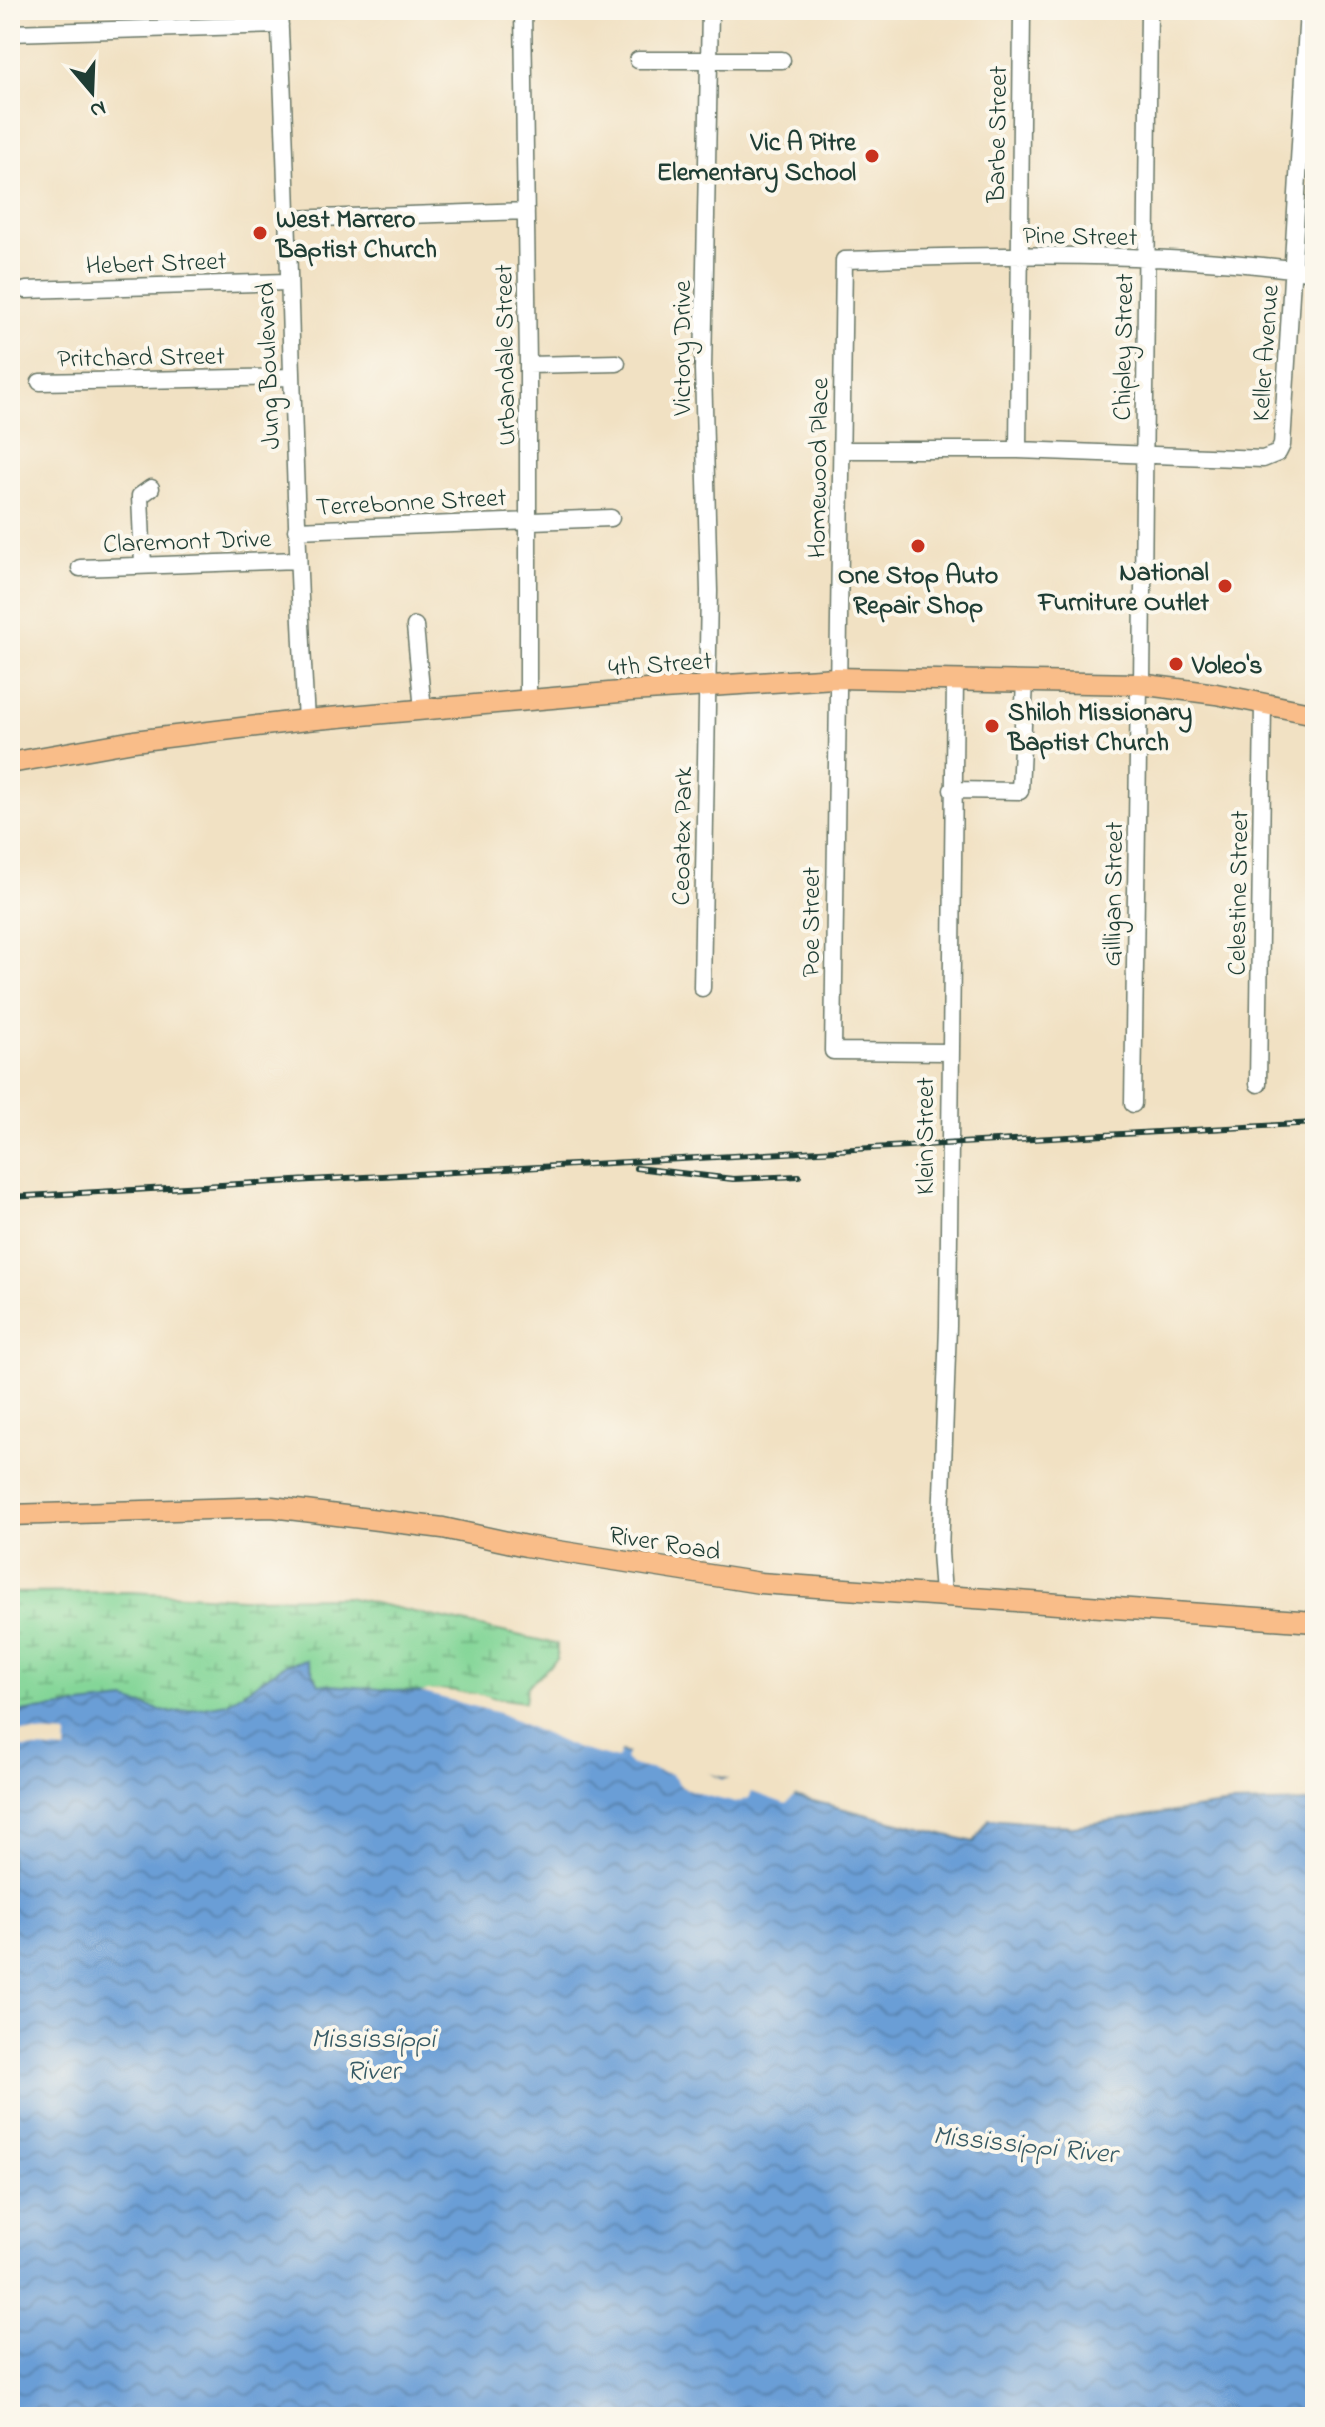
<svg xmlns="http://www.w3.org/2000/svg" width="1325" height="2427" font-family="'Indie Flower',sans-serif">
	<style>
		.wetland { fill: url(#wetland-marsh); stroke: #528a66; stroke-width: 2 }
		.water { fill: url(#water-waves); stroke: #456e85; stroke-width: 2 }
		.pier { fill: #f1e1c3 }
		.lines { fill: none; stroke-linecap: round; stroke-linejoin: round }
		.minor-casing { stroke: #687666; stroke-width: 19 }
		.major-casing { stroke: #687666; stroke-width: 23 }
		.minor { stroke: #fff; stroke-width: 16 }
		.major { stroke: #f9bd89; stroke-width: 20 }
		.rail-casing { stroke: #1f3d34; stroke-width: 6 }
		.rail { stroke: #fbf7ec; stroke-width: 3; stroke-dasharray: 9; stroke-linecap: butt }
		.poi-dot { fill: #c8321e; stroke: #fbf7ec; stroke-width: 3 }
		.labels { text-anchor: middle; stroke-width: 8; stroke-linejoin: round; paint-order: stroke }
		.street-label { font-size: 26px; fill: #1f3d34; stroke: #fbf7ec }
		.poi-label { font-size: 26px; font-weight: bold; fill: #1f3d34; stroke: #fbf7ec; text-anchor: start }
		.water-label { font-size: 28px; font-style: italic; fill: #365a65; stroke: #fbf7ec }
	</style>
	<defs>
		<pattern id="wetland-marsh" width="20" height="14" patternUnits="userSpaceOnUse" patternTransform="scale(2)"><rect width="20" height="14" fill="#84d698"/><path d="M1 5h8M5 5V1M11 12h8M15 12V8" fill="none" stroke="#6baf7d"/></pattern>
		<pattern id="water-waves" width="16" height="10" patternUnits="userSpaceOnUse" patternTransform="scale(2)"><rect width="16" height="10" fill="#6b9ed6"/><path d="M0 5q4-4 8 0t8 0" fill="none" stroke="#5782ae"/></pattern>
	</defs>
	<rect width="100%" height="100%" fill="#fbf7ec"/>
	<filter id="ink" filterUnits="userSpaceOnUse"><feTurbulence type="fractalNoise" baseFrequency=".0125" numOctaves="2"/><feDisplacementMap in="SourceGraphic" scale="16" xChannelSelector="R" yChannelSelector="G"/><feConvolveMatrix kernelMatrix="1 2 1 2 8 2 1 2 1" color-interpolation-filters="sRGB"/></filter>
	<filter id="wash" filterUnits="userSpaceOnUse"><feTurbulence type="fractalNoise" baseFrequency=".006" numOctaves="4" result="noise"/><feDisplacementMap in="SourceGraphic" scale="32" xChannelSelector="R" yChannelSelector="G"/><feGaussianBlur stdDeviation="1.8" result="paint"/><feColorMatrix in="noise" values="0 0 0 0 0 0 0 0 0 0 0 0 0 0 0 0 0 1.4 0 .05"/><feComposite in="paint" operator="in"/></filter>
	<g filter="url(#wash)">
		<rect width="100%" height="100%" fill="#f1e1c3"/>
		<path class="wetland" d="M129,1592L243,1598L347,1597L557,1644V1659L527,1687L525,1702L441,1690L241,1727L10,1718V1593Z"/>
		<path class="water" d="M307,1660L319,1684L478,1697L562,1737L974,1842L989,1819L1073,1826L1230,1804L1315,1802V2417H10V1713L125,1700L171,1713L227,1703L286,1664Z"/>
		<path class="pier" d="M440,1690L487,1696L530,1714L563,1734L621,1747L619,1755L617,1759L575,1748L499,1713L420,1692Z
			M10,1731L67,1735L66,1751L10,1747Z
			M629,1749L694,1766L723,1780L734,1777L797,1793L786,1804L752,1792L749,1798L736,1803L707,1796L682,1787L671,1774L631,1765L625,1759Z"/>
	</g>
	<g filter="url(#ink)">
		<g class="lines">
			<g class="minor-casing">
				<path id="minor" d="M279,10C291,247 292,484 306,720
					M523,10L528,365V700
					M10,33L280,25
					M638,60H782
					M289,219L526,211
					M26,290L288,282
					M528,365L617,363
					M40,382L292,377
					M843,450H1018L1263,459L1278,453L1282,445L1308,10
					M1018,450L1022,10
					M296,530L611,518
					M143,565L140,496L151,488
					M80,568L297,560
					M415,626L423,710
					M1142,685L1149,10
					M952,790L1020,791L1025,681
					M702,988L709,591L703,369L710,10
					M949,1052L833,1051L844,260C999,254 1160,251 1315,272
					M1258,1084L1263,703
					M1133,1104L1139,684
					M943,1594L940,1552L948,1326L955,679"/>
			</g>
			<g class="major-casing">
				<path id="major" d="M10,763L134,741L306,720L631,691L835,678L1139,684L1216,694L1315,714
					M10,1515L272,1507L443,1528L526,1546L760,1583L1315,1622"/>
			</g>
			<use href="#minor" class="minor"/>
			<use href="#major" class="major"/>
			<g class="rail-casing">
				<path id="rail" d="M636,1168L733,1179L799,1176
					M10,1197L1315,1123"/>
			</g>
			<use href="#rail" class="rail"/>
		</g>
	</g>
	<g class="poi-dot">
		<circle cx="872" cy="156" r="8"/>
		<circle cx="260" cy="233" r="8"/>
		<circle cx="918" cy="546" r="8"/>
		<circle cx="1225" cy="586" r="8"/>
		<circle cx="1176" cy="664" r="8"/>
		<circle cx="992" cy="726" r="8"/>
	</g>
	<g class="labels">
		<g class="street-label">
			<text transform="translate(996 134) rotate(-89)" y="9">Barbe Street</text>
			<text transform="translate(1080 235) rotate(1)" y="9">Pine Street</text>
			<text transform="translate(156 262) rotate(-2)" y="9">Hebert Street</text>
			<text transform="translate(1122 347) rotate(-89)" y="9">Chipley Street</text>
			<text transform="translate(681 348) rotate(-90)" y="9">Victory Drive</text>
			<text transform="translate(1264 353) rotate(-86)" y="9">Keller Avenue</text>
			<text transform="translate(504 355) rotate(-91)" y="9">Urbandale Street</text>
			<text transform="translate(141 356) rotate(-1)" y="9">Pritchard Street</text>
			<text transform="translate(267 366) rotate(-92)" y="9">Jung Boulevard</text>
			<text transform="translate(817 468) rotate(-89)" y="9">Homewood Place</text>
			<text transform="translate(411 501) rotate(-3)" y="9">Terrebonne Street</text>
			<text transform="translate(187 540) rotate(-2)" y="9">Claremont Drive</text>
			<text transform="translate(660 663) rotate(-4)" y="9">4th Street</text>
			<text transform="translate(681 836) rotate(-89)" y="9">Ceoatex Park</text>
			<text transform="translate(1237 893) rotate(-89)" y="9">Celestine Street</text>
			<text transform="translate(1112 894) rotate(-89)" y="9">Gilligan Street</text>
			<text transform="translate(810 922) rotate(-90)" y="9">Poe Street</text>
			<text transform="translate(924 1136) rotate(-90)" y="9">Klein Street</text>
			<text transform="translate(665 1542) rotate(9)" y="9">River Road</text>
		</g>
		<g class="poi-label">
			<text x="856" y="150" text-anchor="end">Vic A Pitre<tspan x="856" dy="30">Elementary School</tspan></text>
			<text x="276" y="227">West Marrero<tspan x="276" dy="30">Baptist Church</tspan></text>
			<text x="1209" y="580" text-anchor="end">National<tspan x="1209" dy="30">Furniture Outlet</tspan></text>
			<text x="918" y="583" text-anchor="middle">One Stop Auto<tspan x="918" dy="30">Repair Shop</tspan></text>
			<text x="1192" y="673">Voleo's</text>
			<text x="1008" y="720">Shiloh Missionary<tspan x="1008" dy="30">Baptist Church</tspan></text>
		</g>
		<g class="water-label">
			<text x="373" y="2047">Mississippi<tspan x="373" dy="32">River</tspan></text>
			<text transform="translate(1025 2143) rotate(6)" y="10">Mississippi River</text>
		</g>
	</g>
	<rect width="1325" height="2427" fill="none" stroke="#fbf7ec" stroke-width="40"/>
	<g transform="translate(92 92) rotate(161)" stroke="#fbf7ec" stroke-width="6" paint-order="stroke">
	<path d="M0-6L14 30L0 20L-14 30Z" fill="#1f3d34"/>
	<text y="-12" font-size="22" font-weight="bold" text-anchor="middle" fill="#1f3d34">N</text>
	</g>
</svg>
